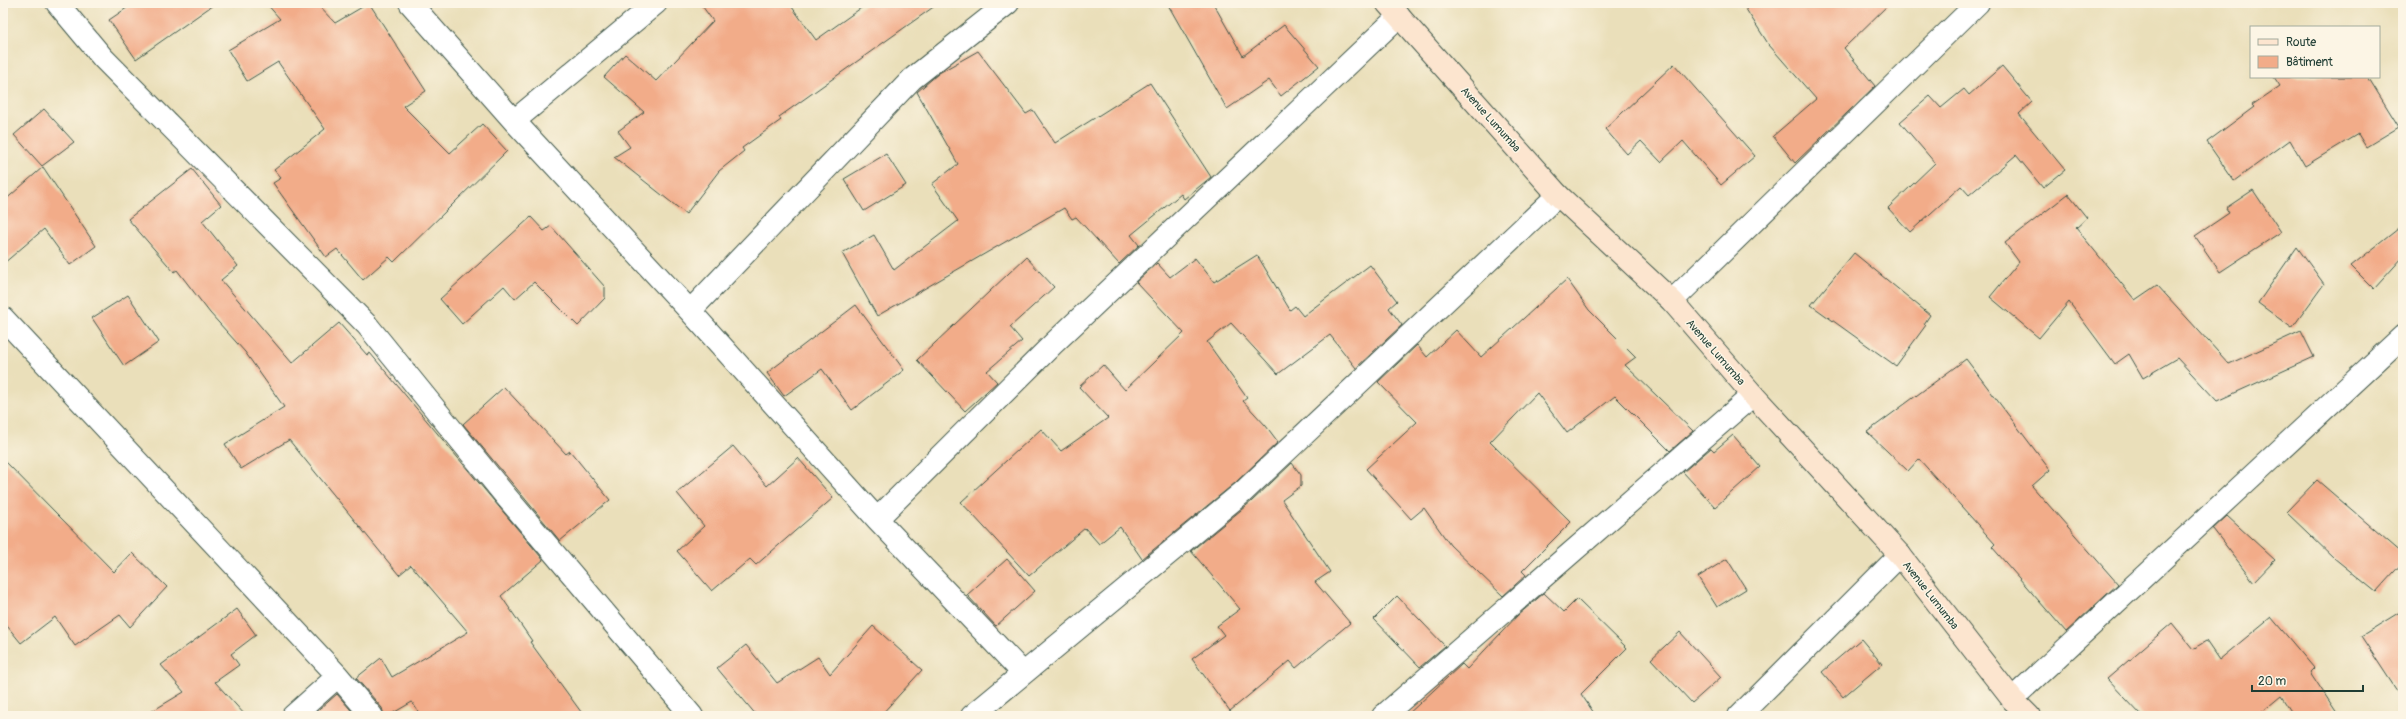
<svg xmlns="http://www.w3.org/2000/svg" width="2406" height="719" font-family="Pangolin,sans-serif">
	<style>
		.building { fill: #f2ac89 }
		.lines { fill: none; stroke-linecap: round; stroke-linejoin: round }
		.street-casing { stroke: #3d5548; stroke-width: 24 }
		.secondary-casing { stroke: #3d5548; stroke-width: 24 }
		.street { stroke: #fff; stroke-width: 22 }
		.secondary { stroke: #fce5cf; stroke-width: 22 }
		.labels { text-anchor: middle; stroke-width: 3; stroke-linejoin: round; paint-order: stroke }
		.street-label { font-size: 11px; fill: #1f3d34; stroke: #fcf5e5 }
	</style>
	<rect width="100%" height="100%" fill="#fcf5e5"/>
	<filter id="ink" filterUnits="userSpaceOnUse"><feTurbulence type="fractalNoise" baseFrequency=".025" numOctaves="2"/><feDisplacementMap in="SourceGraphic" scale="8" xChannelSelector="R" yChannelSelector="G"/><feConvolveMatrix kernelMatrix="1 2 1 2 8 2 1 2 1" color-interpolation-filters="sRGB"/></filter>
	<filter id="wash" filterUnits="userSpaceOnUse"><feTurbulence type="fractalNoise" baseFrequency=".012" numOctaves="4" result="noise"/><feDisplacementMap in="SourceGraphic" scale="16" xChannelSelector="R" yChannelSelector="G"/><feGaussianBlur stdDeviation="0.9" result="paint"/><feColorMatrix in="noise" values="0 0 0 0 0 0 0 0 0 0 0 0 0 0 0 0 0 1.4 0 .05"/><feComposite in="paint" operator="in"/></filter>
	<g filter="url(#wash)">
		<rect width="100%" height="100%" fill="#eadfba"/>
		<g id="blocks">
			<path class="building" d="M134,3H216L136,59L109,20Z
				M266,3H316L335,23L369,3L426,91L403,106L450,153L482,124L507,151L394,262L389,257L363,280L337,249L326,257L273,183L281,178L274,170L325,129L278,62L247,81L228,50L280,19Z
				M700,3H789L816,40L868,3H939L779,117L781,120L742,148L744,151L719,171L686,214L614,157L630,147L618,131L644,112L604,77L625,54L656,81L713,21Z
				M1167,3H1213L1243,56L1284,25L1319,66L1281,96L1269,80L1227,109Z
				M1742,3H1890L1844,48L1875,86L1795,163L1773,136L1816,99L1769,45Z
				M978,51L1026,114L1033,110L1055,143L1150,83L1211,177L1184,199L1181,194L1131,235L1139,245L1119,264L1076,217L1072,219L1064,208L877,316L842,253L874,235L894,270L958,221L932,184L958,164L917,92L939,73Z
				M1674,64L1755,156L1721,185L1683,141L1661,162L1641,141L1627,154L1605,129Z
				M2002,66L2032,102L2019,114L2065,170L2043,188L2016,155L1969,195L1961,186L1910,232L1888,208L1935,163L1900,122L1930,96L1941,108L1964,89L1969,95Z
				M2274,77H2368L2399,127L2366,147L2358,134L2305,166L2290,140L2234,181L2207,142L2254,107L2252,105L2280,86Z
				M44,109L74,142L42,166L14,135Z
				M886,154L906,185L864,211L844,179Z
				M43,167L96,246L70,265L44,229L3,264V202Z
				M192,169L221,205L202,221L238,266L221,280L292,363L339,323L367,355L370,353L541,557L543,560L501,596L532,641L530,642L584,716H421L412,702L388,716H384L382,708L356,678L381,658L392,677L468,632L411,565L399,575L289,440L241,469L225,444L284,407L245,352L210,313L177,270L174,272L128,219Z
				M2253,190L2281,232L2220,272L2195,236L2229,213L2226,208Z
				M2068,194L2087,218L2076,228L2135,300L2157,285L2229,364L2301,331L2314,357L2217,401L2177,358L2143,378L2129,354L2115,364L2069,302L2039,338L1990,297L2019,262L2005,243Z
				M531,217L544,231L551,226L605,287V298L578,326L534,282L515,299L504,286L462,324L440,299Z
				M2403,225V257L2374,289L2351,266Z
				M2297,247L2324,284L2292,328L2258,303Z
				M1854,253L1930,315L1924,324L1926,325L1896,366L1811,305Z
				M1257,255L1290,310L1295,306L1303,316L1370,265L1397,301L1389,308L1402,325L1356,368L1330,335L1278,374L1231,323L1207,342L1247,398L1243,401L1266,426L1278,442L1235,483L1142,559L1120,527L1099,544L1085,528L1029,576L961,502L1041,429L1061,451L1108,418L1079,387L1103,365L1125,390L1184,333L1136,282L1157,263L1170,277L1195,258L1214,282Z
				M1026,257L1054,287L1010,327L1022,341L987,371L997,382L965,411L917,360Z
				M1567,279L1589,310L1636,357L1625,365L1693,431L1670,451L1615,396L1567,433L1537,393L1490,442L1571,522L1522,571L1526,575L1503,596L1450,545L1424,508L1411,519L1366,469L1417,422L1378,382L1417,345L1427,357L1456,330L1481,357Z
				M128,295L159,342L124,366L92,318Z
				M856,305L904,370L852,410L822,369L784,396L767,373Z
				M1966,359L2050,470L2032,486L2118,584L2066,632L1992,547L1995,544L1919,459L1908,471L1867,432Z
				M504,387L566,454L570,451L610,500L560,541L463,424Z
				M1733,435L1760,467L1715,507L1683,472L1711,448L1714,451Z
				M733,446L767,486L798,458L833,498L756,565L750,559L712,591L677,551L704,526L677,493Z
				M3,459L114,572L132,553L167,587L130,627L120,615L75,646L55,617L21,643L3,621Z
				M1292,463L1301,475V486L1282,500L1330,572L1315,582L1350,623L1296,668L1290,661L1230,711L1192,659L1224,635L1217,626L1240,609L1191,551L1252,501Z
				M2317,480L2403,554V562L2376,592L2334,558L2286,512Z
				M2227,516L2275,560L2254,582L2213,529Z
				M1007,559L1035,591L996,626L967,595Z
				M1727,559L1746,589L1717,607L1698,577Z
				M1544,593L1564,612L1577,599L1627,648L1581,694L1596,716H1406L1462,664L1467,669L1518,615Z
				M1397,596L1445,646L1420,667L1374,619Z
				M237,609L256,635L231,654L239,665L215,682L246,716H144L184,692L161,665Z
				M2403,610V700L2361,636Z
				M2271,617L2314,668L2310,672L2339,716H2294L2281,696L2257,716H2142L2107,679L2172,623L2193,649L2206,641L2219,660Z
				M873,626L922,670L880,716H757L717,668L746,645L777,683L818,657L830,674Z
				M1680,632L1721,677L1692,703L1651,659Z
				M1861,639L1882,664L1843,697L1822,672Z
				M337,694L356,716H312Z"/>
		</g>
	</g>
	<g filter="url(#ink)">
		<use href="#blocks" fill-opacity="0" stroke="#3d5548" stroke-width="1"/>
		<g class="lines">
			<g class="street-casing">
				<path id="street" d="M57,3L103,58L367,325L504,494L692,716
					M410,3L514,121L690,311L877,519L1023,673
					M514,121L656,3
					M1672,301L1978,3
					M690,311L912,79L1008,3
					M3,318L338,676L372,716
					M877,519L1054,343L1399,16
					M2012,699L2403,336
					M293,716L338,676
					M972,716L1243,492L1558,195
					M1383,716L1753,395
					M1739,716L1900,555"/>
			</g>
			<g class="secondary-casing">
				<path id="secondary" d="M1387,3L1558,195L1672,301L1753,395L1900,555L2012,699L2029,716"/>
			</g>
			<use href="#street" class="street"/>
			<use href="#secondary" class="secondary"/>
		</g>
	</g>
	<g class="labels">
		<g class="street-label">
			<text transform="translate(1491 119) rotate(48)" y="4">Avenue Lumumba</text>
			<text transform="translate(1716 352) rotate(49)" y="4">Avenue Lumumba</text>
			<text transform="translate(1931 595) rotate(52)" y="4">Avenue Lumumba</text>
		</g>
	</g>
	<rect width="2406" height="719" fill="none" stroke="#fcf5e5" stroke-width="16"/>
	<rect x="2250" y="26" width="130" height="52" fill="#fcf5e5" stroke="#a4ab9e"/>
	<rect x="2258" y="39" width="20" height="6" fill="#fce5cf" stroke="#a4ab9e"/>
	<text x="2286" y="46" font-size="12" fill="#1f3d34">Route</text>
	<rect x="2258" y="56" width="20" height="12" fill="#f2ac89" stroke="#a4ab9e"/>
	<text x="2286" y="66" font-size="12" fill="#1f3d34">Bâtiment</text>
	<path d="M2252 685v6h111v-6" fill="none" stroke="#1f3d34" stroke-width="2"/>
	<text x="2258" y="685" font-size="12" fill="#1f3d34" stroke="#fcf5e5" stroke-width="3" paint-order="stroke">20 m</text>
</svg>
